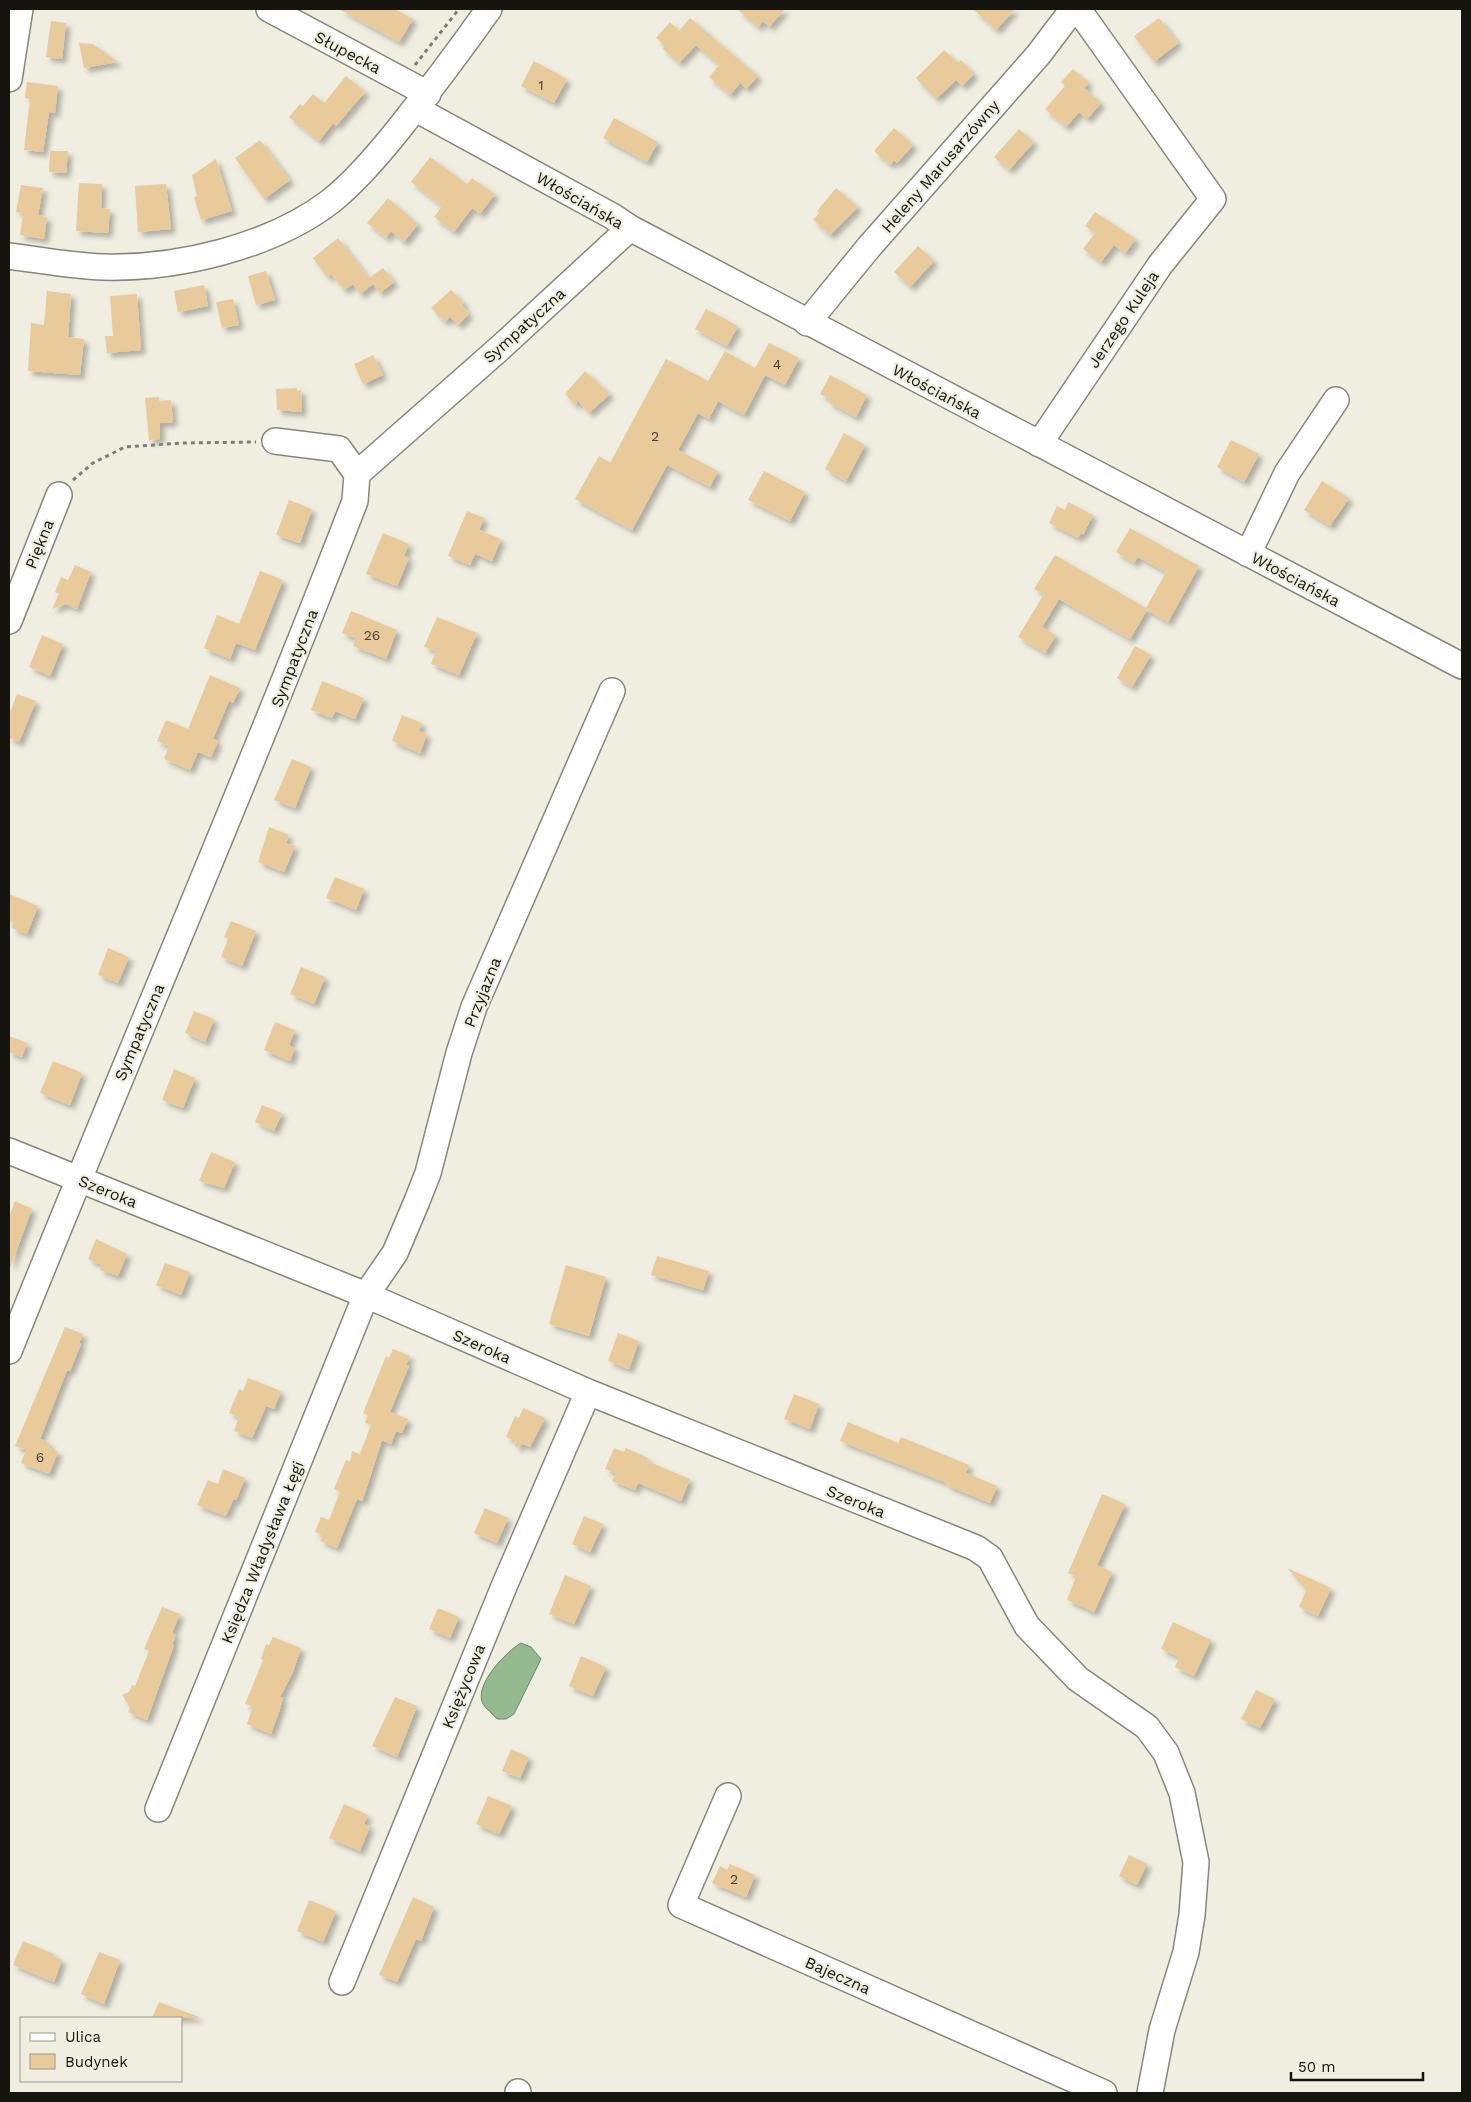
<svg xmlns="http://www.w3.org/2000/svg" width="1471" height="2102" font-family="'Work Sans',sans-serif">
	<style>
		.water { fill: #94b98f; stroke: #6e8869 }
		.building { fill: #e9ca9a; filter: url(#shadow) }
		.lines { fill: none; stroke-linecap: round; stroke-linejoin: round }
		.minor-casing { stroke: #888679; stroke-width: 28 }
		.path { stroke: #7f7e74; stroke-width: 3; stroke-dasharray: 4 4; stroke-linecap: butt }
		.minor { stroke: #fff; stroke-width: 25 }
		.labels { text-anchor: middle; stroke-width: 4.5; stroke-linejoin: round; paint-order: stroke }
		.number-label { font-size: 14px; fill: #4a4232 }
		.street-label { font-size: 16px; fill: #15140f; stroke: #f0eee0 }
	</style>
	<defs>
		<filter id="shadow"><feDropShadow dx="4.5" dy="4.5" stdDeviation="2.5" flood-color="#0004"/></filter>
	</defs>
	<rect width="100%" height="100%" fill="#f0eee0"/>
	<path class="water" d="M521,1643L531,1647L541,1659L514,1714L506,1719H497C493,1714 486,1709 483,1704C473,1685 507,1651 521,1643Z"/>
	<path class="building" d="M339,9H395L413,19L399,42Z
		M737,9H785L769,27L763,21L758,27Z
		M973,9H1015L996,30Z
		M690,18L758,76L746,89L740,83L730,95L709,77L719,65L696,45L679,63L663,49L665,46L656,38L670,22L679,31Z
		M1159,18L1178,43L1154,62L1134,36Z
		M51,21L66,23L62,59L46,57Z
		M79,43L93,44L118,62L84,68Z
		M944,50L958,63L961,60L974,74L962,86L956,80L936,99L916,78Z
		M534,61L567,79L554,103L521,86Z
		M1073,69L1089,83L1084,88L1101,103L1087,119L1079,112L1066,127L1045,109L1065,86L1061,82Z
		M346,76L365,92L336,126L333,123L319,141L289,117L300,104L303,106L313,94L324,103Z
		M27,82L58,86L55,113L49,112L43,152L24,150L30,99L25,98Z
		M614,118L658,142L647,162L603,138Z
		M894,128L913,145L897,163L894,160L890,165L874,151Z
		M1019,129L1034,142L1009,170L994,157Z
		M260,140L290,180L264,199L235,158Z
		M50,151H68L66,173L49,172Z
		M430,157L467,184L472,178L495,194L480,214L472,208L454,232L434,217L442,206L411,182Z
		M216,159L232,211L201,220L194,197L197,196L192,175Z
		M79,183L102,184L101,208L110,209L108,233L76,231Z
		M166,184L171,229L138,232L135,186Z
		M21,185L43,188L38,215L47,217L44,239L20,235L23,213L16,212Z
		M836,188L858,207L830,235L813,220L819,213L817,211Z
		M388,198L418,224L404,242L391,231L386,238L367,223Z
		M1095,212L1136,239L1125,253L1114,245L1101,262L1083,249L1095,233L1085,226Z
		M338,238L369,278L383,268L394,282L380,293L373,284L360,294L353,284L344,290L331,274L327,277L313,258Z
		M918,246L934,261L910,287L894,272Z
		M266,271L275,300L256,305L248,276Z
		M204,285L208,306L178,312L174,291Z
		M451,290L464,303L462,305L469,314L458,325L450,317L445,322L431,308Z
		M47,291L71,294L68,337L84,339L80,375L28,371L31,323L44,325Z
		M137,294L141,350L107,353L105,336H113L110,296Z
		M233,299L239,325L222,328L216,302Z
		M706,309L738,326L727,346L695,329Z
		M769,343L799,358L785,385L765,375L744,415L718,401L709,419L698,413L678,450L718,471L710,487L667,465L632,530L575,499L599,456L610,463L666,359L708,381L725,351L755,368Z
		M373,355L383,375L363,384L354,364Z
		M585,371L610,394L589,413L578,401L575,405L565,394Z
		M830,375L867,395L856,417L828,402L830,399L820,394Z
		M297,388V391L301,390L302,412L277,410L276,389Z
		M159,397V401L171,400L173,422L160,423V439L149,440L145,398Z
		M844,433L865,445L846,481L825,469Z
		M1231,440L1259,454L1244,482L1217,467Z
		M764,471L805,492L790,521L748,500Z
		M1322,481L1349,498L1330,526L1304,510Z
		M289,500L312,509L300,543L276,535Z
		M1068,502L1093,515L1083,535L1081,533L1078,538L1049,523L1057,506L1065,510Z
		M467,511L484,518L479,530L501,539L492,561L475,554L470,565L448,556Z
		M1130,528L1199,566L1168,622L1147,610L1130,639L1059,599L1042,627L1056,635L1045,653L1018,637L1044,594L1034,589L1055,555L1146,608L1166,572L1138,557L1134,563L1116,552Z
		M383,533L409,544L404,556L409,558L397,586L366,574Z
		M75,565L91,572L77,609L66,604L52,609L59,594L55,592L61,577L68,580Z
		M260,571L283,580L255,650L236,643L230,659L204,648L217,615L239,624Z
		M351,611L397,630L386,659L353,646L356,638L342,633Z
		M437,617L477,633L459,675L431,664L436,651L424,647Z
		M42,635L63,644L50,676L29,667Z
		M1135,646L1151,655L1132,687L1117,678Z
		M210,675L240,688L233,703L229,701L213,739L218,741L211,757L198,752L190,770L164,759L169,746L157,741L166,720L188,729Z
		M322,681L364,698L355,719L335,711L332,718L311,710Z
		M17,694L36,701L19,742L9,738V715Z
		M402,715L422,723L419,731L427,734L420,753L392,741Z
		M292,759L311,767L295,808L274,800Z
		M269,827L289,835L286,843L295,846L284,872L258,862Z
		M335,877L364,889L356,910L326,898Z
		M9,894L38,906L27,934L12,928L14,923L9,921Z
		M231,921L256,931L242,966L221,957L228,939L224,937Z
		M108,948L129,957L118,983L98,975Z
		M301,967L325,977L314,1004L290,994Z
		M194,1011L214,1019L205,1042L185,1033Z
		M275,1022L295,1030L289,1045L295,1048L290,1061L264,1050Z
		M9,1036L27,1043L22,1057L9,1052Z
		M53,1061L82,1073L70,1105L40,1093Z
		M174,1069L195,1078L183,1108L162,1100Z
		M262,1105L282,1113L274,1131L255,1122Z
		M211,1152L235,1162L224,1188L199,1181Z
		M15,1201L32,1209L10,1268L9,1217Z
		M96,1239L127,1254L118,1276L100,1270L102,1265L88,1259Z
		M657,1256L709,1271L703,1290L651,1275Z
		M165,1263L190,1272L181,1295L156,1285Z
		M566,1265L606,1277L589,1336L549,1324Z
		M65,1327L83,1334L79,1343L81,1344L70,1371L67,1370L40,1439L50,1443L48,1447L58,1452L49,1474L21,1463L26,1450L15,1446Z
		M618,1333L639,1341L629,1369L608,1361Z
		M393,1349L410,1356L406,1365L409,1366L390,1412L408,1419L402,1433L396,1431L391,1444L382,1440L365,1493L362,1501L357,1499L337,1548L320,1541L323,1535L315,1532L321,1517L329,1520L340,1492L334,1489L346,1460L350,1462L352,1451L360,1454L371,1425L365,1423L368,1415L363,1413L386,1356L389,1358Z
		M248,1378L281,1391L274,1409L266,1406L252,1438L234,1431L239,1417L229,1413L239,1389L243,1391Z
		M794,1394L819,1404L810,1429L784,1419Z
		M523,1408L545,1418L530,1447L523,1444L516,1448L514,1440L506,1437L515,1416L519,1418Z
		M848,1422L898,1443L901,1437L969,1465L966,1473L997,1486L990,1503L946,1485L947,1483L840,1441Z
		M614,1448L624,1452L626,1448L648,1458L647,1461L690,1479L681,1501L638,1483L635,1490L612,1481L616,1473L605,1469Z
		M223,1469L245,1478L236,1500H233L226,1516L197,1505L208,1480L218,1484Z
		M1102,1494L1125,1504L1097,1565L1112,1572L1094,1612L1067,1600L1076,1576L1068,1573Z
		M485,1508L508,1518L497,1543L474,1533Z
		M584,1516L603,1524L590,1552L572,1544Z
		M1287,1568L1331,1588L1318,1616L1299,1607L1306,1590Z
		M565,1575L591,1586L574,1624L549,1614Z
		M162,1607L180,1614L172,1633L176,1635L172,1644L174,1645L147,1720L128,1712L130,1708L122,1695L129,1692L132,1685L135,1686L149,1651L144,1649Z
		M438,1608L459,1617L450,1638L429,1629Z
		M1173,1622L1211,1640L1194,1676L1175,1667L1179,1657L1161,1649Z
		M273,1637L301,1648L293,1672L280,1697L283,1698L279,1712L271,1734L247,1724L253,1706L245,1704L263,1660L261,1659L266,1644L269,1645Z
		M581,1656L606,1667L593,1696L569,1686Z
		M1256,1690L1275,1699L1260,1728L1241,1719Z
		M395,1697L417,1706L397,1757L372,1746Z
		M511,1749L529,1757L520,1778L502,1771Z
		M488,1796L512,1806L499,1834L476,1824Z
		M344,1804L368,1815L364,1824L370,1826L360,1851L329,1838Z
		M1129,1855L1147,1864L1137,1885L1119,1876Z
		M730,1864L755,1875L746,1897L712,1883L720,1866L727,1870Z
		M413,1897L434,1907L421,1941L416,1939L397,1982L379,1975Z
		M309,1900L336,1911L323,1942L297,1931Z
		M23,1941L54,1954L53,1956L62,1960L54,1982L13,1965Z
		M99,1952L120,1960L104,2004L81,1994Z
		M159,2002L199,2017V2018H152Z"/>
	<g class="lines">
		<g class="minor-casing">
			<path id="minor" d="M269,9L428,94
				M9,79L20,9
				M416,109L612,216L630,228L1462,666
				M9,256C40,260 71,266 103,267C177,269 271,247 331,201C356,181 378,155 398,130C430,90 460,50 489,9
				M807,323L869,247L1039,54L1073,9
				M275,441L339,449L357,474
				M1039,444L1160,265L1213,199L1078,9
				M1248,554L1287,473L1336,400
				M9,621L59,495
				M9,1151L366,1295L588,1392L976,1548L990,1558L1027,1626L1078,1679L1147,1727L1166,1753L1182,1793L1196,1862L1192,1915L1186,1952L1162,2030L1150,2093
				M9,1351C123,1067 245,786 355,501L357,474L500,348L630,228
				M728,1796L681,1905L1104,2093
				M158,1809L366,1295L395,1253L417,1201L428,1173L459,1053L474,1007L612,691
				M342,1982L505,1584L588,1392
				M518,2093V2092"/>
		</g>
		<path class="path" d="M415,65L459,9
			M73,480L93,463L125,447L182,443L256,442"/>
		<use href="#minor" class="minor"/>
	</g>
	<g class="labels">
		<g class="number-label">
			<text x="541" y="90">1</text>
			<text x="777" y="369">4</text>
			<text x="655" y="441">2</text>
			<text x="372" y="640">26</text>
			<text x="40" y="1462">6</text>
			<text x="734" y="1884">2</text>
		</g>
		<g class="street-label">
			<text transform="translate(348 52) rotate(28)" y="6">Słupecka</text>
			<text transform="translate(940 166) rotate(-49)" y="6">Heleny Marusarzówny</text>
			<text transform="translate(580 200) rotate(30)" y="6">Włościańska</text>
			<text transform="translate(1123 319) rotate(-56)" y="6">Jerzego Kuleja</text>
			<text transform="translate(524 325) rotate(-42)" y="6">Sympatyczna</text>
			<text transform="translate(937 391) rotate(28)" y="6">Włościańska</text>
			<text transform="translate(39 544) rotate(-68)" y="6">Piękna</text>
			<text transform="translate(1296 579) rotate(28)" y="6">Włościańska</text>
			<text transform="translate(294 658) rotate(-69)" y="6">Sympatyczna</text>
			<text transform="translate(482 992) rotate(-68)" y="6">Przyjazna</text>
			<text transform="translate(139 1032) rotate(-67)" y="6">Sympatyczna</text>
			<text transform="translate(108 1191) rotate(22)" y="6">Szeroka</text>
			<text transform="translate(482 1346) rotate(24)" y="6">Szeroka</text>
			<text transform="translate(856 1501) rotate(22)" y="6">Szeroka</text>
			<text transform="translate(262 1552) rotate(-68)" y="6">Księdza Władysława Łęgi</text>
			<text transform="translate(463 1686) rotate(-68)" y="6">Księżycowa</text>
			<text transform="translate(838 1975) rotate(24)" y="6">Bajeczna</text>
		</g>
	</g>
	<rect width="1471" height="2102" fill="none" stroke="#15140f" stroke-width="20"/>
	<rect x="20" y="2017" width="162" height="65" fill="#f0eee0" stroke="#98978c"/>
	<rect x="30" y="2033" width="25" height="8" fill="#ffffff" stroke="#98978c"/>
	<text x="65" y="2042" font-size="15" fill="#15140f">Ulica</text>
	<rect x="30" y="2054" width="25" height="15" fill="#e9ca9a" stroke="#98978c"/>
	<text x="65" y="2067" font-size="15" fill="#15140f">Budynek</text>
	<path d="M1291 2072v8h132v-8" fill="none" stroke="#15140f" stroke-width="2.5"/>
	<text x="1298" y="2072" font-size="15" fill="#15140f" stroke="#f0eee0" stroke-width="4" paint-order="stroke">50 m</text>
</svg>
